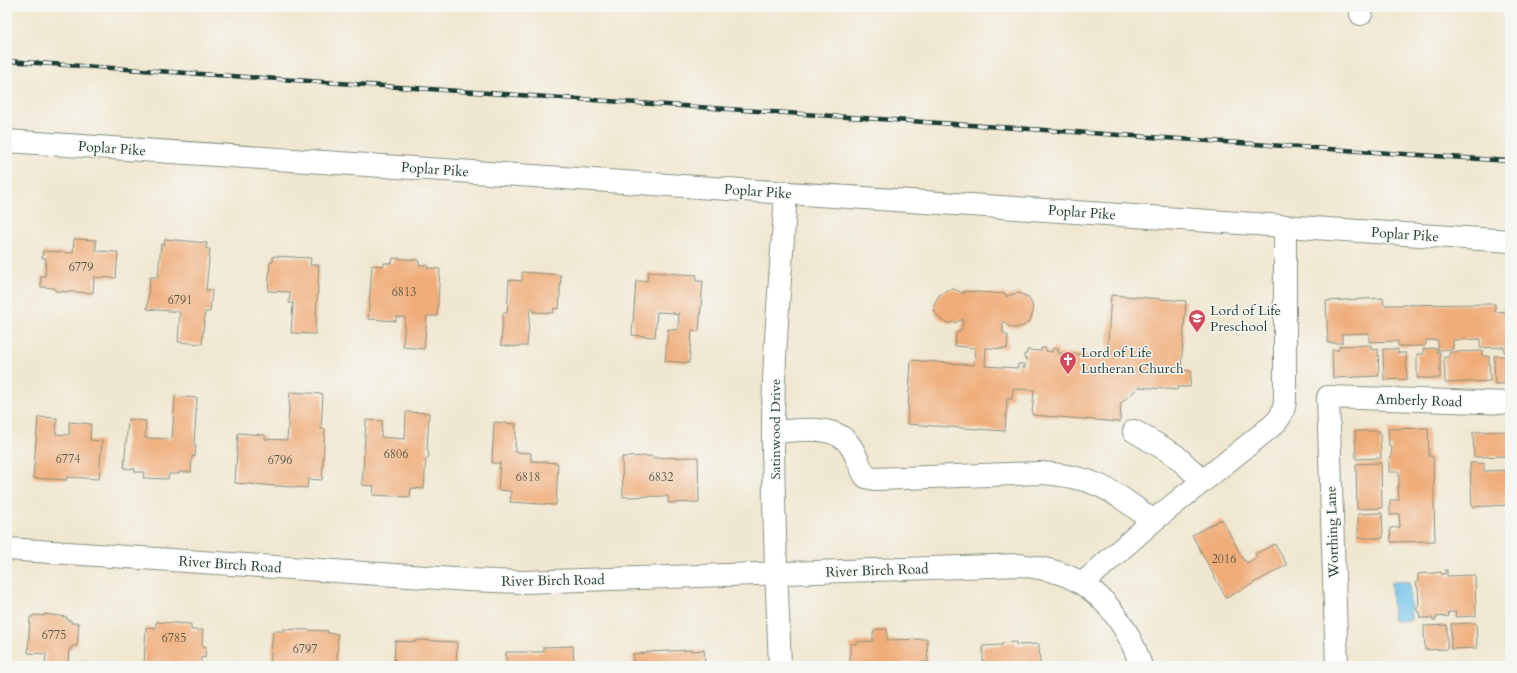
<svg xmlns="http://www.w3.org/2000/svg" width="1517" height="673" font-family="Cardo,serif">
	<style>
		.water { fill: #70c2ec; stroke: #488090 }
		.building { fill: #f0ad7a }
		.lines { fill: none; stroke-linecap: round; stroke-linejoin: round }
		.minor-casing { stroke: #889282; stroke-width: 24 }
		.major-casing { stroke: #889282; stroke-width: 24 }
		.minor { stroke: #fff; stroke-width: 22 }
		.major { stroke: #fff; stroke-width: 22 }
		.rail-casing { stroke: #1f3d34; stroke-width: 4.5 }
		.rail { stroke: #f6f6f2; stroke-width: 3; stroke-dasharray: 9; stroke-linecap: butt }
		.labels { text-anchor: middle; stroke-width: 3; stroke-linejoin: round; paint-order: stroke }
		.number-label { font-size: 12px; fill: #535946 }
		.street-label { font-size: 14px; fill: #1f3d34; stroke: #f6f6f2 }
		.poi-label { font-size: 14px; fill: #1f3d34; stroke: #f6f6f2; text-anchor: start }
	</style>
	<rect width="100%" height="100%" fill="#f6f6f2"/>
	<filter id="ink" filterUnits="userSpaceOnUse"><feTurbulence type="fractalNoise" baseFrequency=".025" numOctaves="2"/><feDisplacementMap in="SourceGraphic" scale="8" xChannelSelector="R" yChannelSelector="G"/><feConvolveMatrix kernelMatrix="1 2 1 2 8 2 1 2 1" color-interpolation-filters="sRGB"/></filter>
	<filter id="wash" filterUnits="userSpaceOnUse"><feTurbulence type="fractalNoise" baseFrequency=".012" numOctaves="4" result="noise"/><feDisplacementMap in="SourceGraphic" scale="16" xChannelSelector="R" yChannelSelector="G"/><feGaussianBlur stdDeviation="0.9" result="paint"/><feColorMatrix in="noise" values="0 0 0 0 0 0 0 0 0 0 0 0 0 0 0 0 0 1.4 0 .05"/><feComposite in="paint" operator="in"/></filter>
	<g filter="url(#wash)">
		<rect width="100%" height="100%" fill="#f0e7d0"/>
		<path class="water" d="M1391,582H1409L1411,620L1393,621Z"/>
		<g id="blocks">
			<path class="building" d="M74,239L96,240V251L118,252L116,278L94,277L93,293L55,291V288L41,287V276H45L46,258H42L43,251L73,253Z
				M165,239L207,243L206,249H210L206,290H212L210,312H205L202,344L178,342L180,312L147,309L150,277H158L161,244L164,245Z
				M273,256L311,258L310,265H319L315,334L291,333L293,303H289L290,292L268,291L270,262H273Z
				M393,258L419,260V265H428L427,268L440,269L437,316H427L424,349L403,347L405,317H396V321L368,319L372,265L384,266V263H392Z
				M522,272L561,275L559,309L554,308L553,313L533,312V308H530L527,346H515V347L501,345L503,313H507L509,280L522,281Z
				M648,272L697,275L696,281H703L699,331L692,330L689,363L665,361L668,329L678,330L679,313L677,315L674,314V313L657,312L655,337L632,335L636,281H647Z
				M954,289L964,294V291L1006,294V297L1010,295L1019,293L1028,297L1032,304L1033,312L1030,321L1023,326L1015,328L1009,327L1003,321V333L1008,336L1007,349L986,348L985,366L1018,368V364H1024L1023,368H1025L1026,358H1024V354H1027V350L1041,351V348H1046V351L1052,352L1053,348L1058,349V353L1107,356L1111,295L1186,301L1181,370L1191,371L1190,387H1178L1177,390L1139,387L1121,403L1120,422L1032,415L1034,390L1013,389L1012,399H1007L1005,431L907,424L911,360L974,365L975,348L955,346L956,332H959L962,328L963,319L957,322L948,323L941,320L935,313L934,305L939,295L947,290Z
				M1383,298L1384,305L1495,304V312L1510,311V352H1504V347L1480,348V339L1453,340V349L1441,350H1438V340H1426V344L1424,346H1398V341L1369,342V333L1342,334V343H1328L1326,301Z
				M1371,345V350L1378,349L1379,376L1333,378L1332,350H1339V346Z
				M1437,348V352H1440V378H1417V354H1424L1423,349Z
				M1383,349H1398V353H1406L1407,379L1384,380Z
				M1482,351V356H1489L1490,381L1445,383L1444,357H1449V352Z
				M1494,356H1508V359H1510V384H1495Z
				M290,392L323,394L321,429H325L322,480L308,479L307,488L235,483L238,433L265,435V439L287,440Z
				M175,396L197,398L194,445H196L195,457L192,456L191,472H179V474H169L168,479L143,478L144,472H135V469L124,468L128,419L146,421L145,438L172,439Z
				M406,412L429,413L427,449L428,451L429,457L426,459L424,489L411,488L410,497L373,495L374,486L362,485L366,420L382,421L381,437L405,439Z
				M38,417L57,418L56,434L69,435V422L91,424L90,440L102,441L99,479L67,477V480L33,478Z
				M494,422L516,424L515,452L531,453V461L558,463L556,505L510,502L511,491L498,490L500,463H492Z
				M1428,428L1429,456H1432L1433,457L1435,541L1391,542L1390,528L1400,527L1399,514L1390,515V500H1399L1398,486H1399V472H1389V458L1392,457L1391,455L1392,446H1389L1388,429Z
				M1355,431H1380L1381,458L1356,459Z
				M1510,431V456L1474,457L1473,432Z
				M653,456V458L698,457L699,502L668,503V496L623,497L622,457Z
				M1381,463L1382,508L1357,509L1356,464Z
				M1470,463H1484V471L1510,470V505L1472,507Z
				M1382,513L1383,538H1358V514Z
				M1222,519L1244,561L1245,560L1247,563L1257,557L1255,554L1275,544L1287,565L1226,598L1192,535Z
				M1445,570H1447V576L1475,575L1476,616L1455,617L1456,612H1448L1449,616L1436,617V620H1432V618H1420L1419,612H1417V607L1419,606L1418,587H1417L1416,582H1418V574L1427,573V574L1441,572V574H1445Z
				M44,614L67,617V620H71V623H79L77,646H72V649H69L68,662L87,663V666H45L46,654L28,653L30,617H33V615L44,616Z
				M156,622L191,624V630H203L202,646L206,647L205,658L201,657V666L144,665L146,627L156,628Z
				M1476,623L1477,648L1451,649V624Z
				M1447,625V649L1425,650L1424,626Z
				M283,629L328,631L327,633L338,634L337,666H270L273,631H283Z
				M876,629H887V640L927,639L928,662L904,663V666H850V644H856V642L873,641V633Z
				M416,640L457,642L456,666H394L395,641L416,642Z
				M1016,642V645L1039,644L1040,666H983V646L1002,645V643Z
				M573,646L574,666H506V652H543V647Z
				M692,650L691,651L704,650L705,666H633V654L647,653V652Z"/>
		</g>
	</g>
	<g filter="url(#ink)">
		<use href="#blocks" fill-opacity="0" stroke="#889282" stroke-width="1"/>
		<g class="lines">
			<g class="minor-casing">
				<path id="minor" d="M1361,14L1362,7
					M1134,431L1175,455L1203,481
					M773,432C797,431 834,423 849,444C857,454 859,467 866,477L875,479L1040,473C1094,476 1112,490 1153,521
					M7,549L469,580L524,582L1020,565C1032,567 1044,568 1056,572C1100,585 1128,625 1141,666
					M1082,584L1153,521L1273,425C1282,417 1285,409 1285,397V226
					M780,666C777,588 773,510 773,432C773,353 781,273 786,193
					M1337,666L1328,397L1510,403"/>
			</g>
			<g class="major-casing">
				<path id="major" d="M7,141L1510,241"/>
			</g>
			<use href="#minor" class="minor"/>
			<use href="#major" class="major"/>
			<g class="rail-casing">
				<path id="rail" d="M7,61L1510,161"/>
			</g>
			<use href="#rail" class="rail"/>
		</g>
	</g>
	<defs>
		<g id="school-pin" transform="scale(0.9)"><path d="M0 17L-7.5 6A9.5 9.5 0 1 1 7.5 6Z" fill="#d1495b" stroke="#f6f6f2"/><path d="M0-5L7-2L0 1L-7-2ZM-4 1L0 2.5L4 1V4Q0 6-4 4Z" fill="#fff"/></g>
		<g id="church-pin" transform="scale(0.9)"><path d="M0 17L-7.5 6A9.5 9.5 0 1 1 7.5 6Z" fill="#d1495b" stroke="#f6f6f2"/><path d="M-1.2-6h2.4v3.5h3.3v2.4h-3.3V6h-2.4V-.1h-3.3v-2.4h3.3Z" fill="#fff"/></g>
	</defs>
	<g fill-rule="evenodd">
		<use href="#school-pin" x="1197" y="318"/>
		<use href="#church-pin" x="1068" y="360"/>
	</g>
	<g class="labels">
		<g class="number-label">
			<text x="81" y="271">6779</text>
			<text x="404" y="296">6813</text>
			<text x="180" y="304">6791</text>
			<text x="396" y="458">6806</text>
			<text x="68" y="463">6774</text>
			<text x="280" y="464">6796</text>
			<text x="528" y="481">6818</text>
			<text x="661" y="481">6832</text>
			<text x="1224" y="563">2016</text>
			<text x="54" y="639">6775</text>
			<text x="174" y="642">6785</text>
			<text x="305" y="653">6797</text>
		</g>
		<g class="street-label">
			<text transform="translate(112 148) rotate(4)" y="5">Poplar Pike</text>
			<text transform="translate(435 169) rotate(4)" y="5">Poplar Pike</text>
			<text transform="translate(758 191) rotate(4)" y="5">Poplar Pike</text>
			<text transform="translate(1082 212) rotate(4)" y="5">Poplar Pike</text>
			<text transform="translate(1405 234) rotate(4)" y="5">Poplar Pike</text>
			<text transform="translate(1419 400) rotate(2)" y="5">Amberly Road</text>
			<text transform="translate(775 429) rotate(-90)" y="5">Satinwood Drive</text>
			<text transform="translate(1332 532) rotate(-92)" y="5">Worthing Lane</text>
			<text transform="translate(230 564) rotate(4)" y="5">River Birch Road</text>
			<text transform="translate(877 570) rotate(-2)" y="5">River Birch Road</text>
			<text transform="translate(553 580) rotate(-1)" y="5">River Birch Road</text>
		</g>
		<g class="poi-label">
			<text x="1210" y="315">Lord of Life<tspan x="1210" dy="16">Preschool</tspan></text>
			<text x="1081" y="357">Lord of Life<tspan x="1081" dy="16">Lutheran Church</tspan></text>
		</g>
	</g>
	<rect width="1517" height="673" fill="none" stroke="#f6f6f2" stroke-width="24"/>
</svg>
